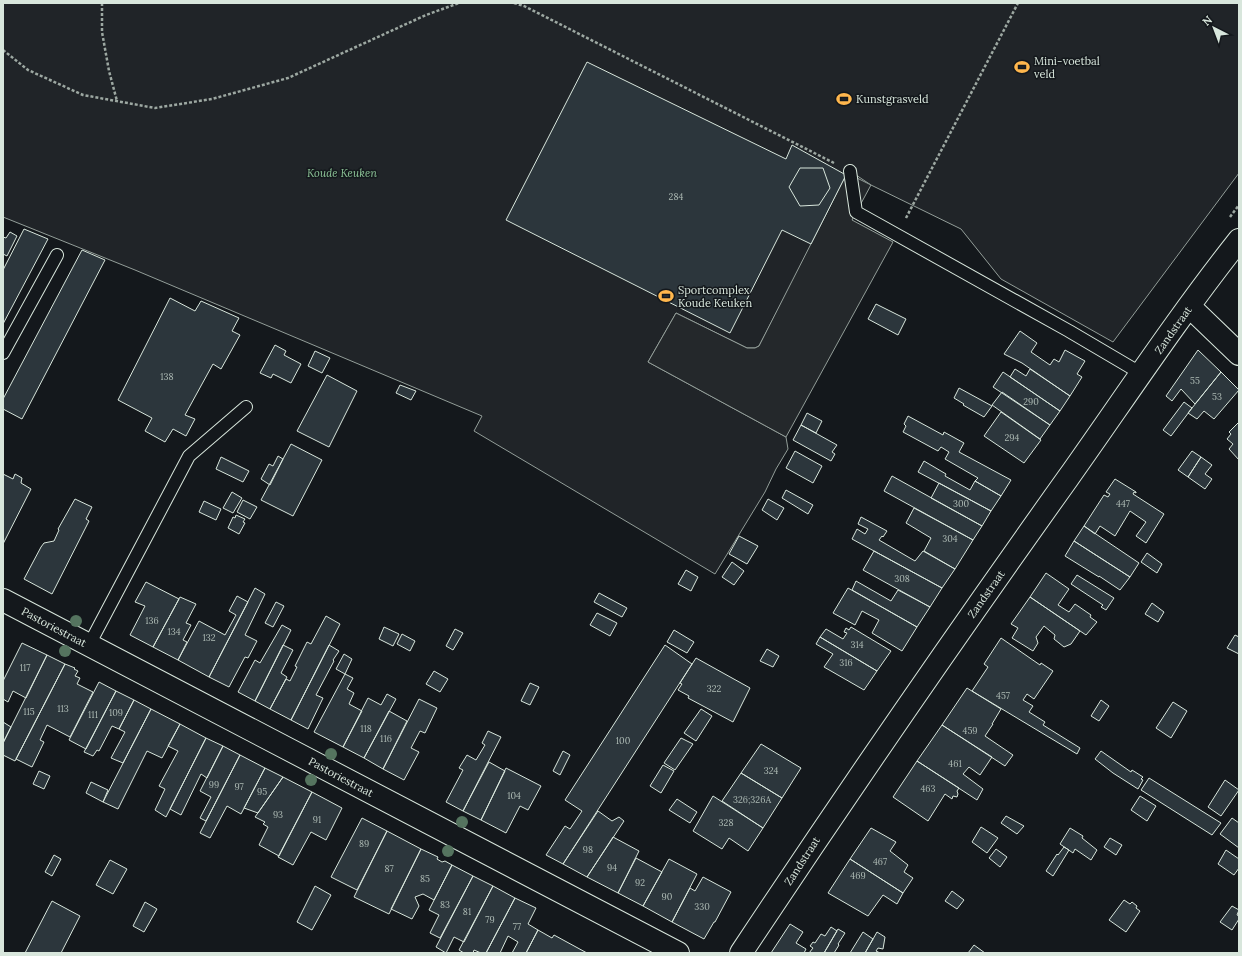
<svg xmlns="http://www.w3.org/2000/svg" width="1242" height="956" font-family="Lora,serif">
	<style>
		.green { fill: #202428; stroke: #939e99 }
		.parking { fill: #24282b; stroke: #939e99 }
		.building { fill: #2c363c; stroke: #d8e6dc }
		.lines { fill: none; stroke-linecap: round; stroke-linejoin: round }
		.service-casing { stroke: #d8e6dc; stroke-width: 14 }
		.minor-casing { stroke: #d8e6dc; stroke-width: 24 }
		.path { stroke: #9da8a2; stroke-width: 2.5; stroke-dasharray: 3 2; stroke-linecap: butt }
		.service { stroke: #14181c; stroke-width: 12 }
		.minor { stroke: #14181c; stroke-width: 22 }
		.tree { fill: #55745f }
		.labels { text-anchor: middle; stroke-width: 3; stroke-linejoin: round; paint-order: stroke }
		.number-label { font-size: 9px; fill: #adbab4 }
		.poi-label { font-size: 11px; fill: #d8e6dc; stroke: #14181c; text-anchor: start }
		.park-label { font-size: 11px; font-style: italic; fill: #8ac095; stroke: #14181c }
		.street-label { font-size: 11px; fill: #d8e6dc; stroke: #14181c }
	</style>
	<rect width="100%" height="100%" fill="#14181c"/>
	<path class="green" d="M3,3H1239V173L1113,342L1001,279L961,229L871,185L850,171L759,346L755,348H747L676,313L648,362L786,437L788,449L776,469L765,492L715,574L474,431L482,416L135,270L3,217Z"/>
	<path class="parking" d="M847,173L871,185L852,220L893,242L786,437L648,362L676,313L747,348H755L759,346Z"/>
	<path class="building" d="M587,62L786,159L792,145L846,175L811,244L782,230L730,333L506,220Z
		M800,168H823L830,188L819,205L800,206L789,187Z
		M24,229L48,239L3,324V270Z
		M10,232L17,236L7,256L3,254V237L6,238Z
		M82,250L105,260L22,419L3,409V399Z
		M170,298L195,311L201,301L239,318L232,331L240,335L221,369L213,364L185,415L195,419L186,436L173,429L165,442L145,431L152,418L118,400Z
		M876,304L906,319L898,335L868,319Z
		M1020,331L1037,343L1031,352L1050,365L1054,359L1059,362L1065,350L1085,361L1077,374L1082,377L1070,396L1022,363L1004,354Z
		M275,345L286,351L284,355L301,364L291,383L273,374L271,378L260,373Z
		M1198,350L1221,372L1195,404L1181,389L1172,401L1166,396Z
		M315,351L330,358L322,373L308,366Z
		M1015,369L1026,376L1030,369L1070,396L1060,411L1010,377Z
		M1003,372L1060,411L1050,425L993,387Z
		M1221,372L1239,390L1214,419L1204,411L1197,419L1188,413Z
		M327,375L357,391L329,447L297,431Z
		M400,385L416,391L411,400L396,393Z
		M959,388L992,406L984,417L963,405L964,404L954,398Z
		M1002,392L1050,425L1040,439L992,405Z
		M1184,402L1192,408L1171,436L1163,430Z
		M1001,412L1041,440L1024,463L984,436Z
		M807,413L822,421L816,433L801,425Z
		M908,416L943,435L944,432L964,443L959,452L1011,480L1001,496L975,481L978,478L945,459L949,452L941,447L938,451L903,432L906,426L904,424Z
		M1239,422V460L1229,449L1233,444L1227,439L1231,434L1229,432Z
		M801,425L837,445L832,452L835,454L831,461L793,440Z
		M291,444L322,460L293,516L261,500Z
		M795,451L822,466L813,483L786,468Z
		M1192,451L1201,457L1188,477L1178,470Z
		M278,456L283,459L270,485L261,479L269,464L273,466Z
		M221,457L249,471L243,482L216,469Z
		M1201,457L1212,465L1205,474L1212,479L1205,489L1188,477Z
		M924,461L946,474L945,476L970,490L975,481L1001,496L991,511L918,472Z
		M3,474L13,479L15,474L22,478L21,483L31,489L3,544Z
		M892,476L982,526L973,540L884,491Z
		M1115,479L1136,492V493L1134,492L1133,494L1164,514L1146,543L1136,536L1146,522L1130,511L1115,536L1100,526L1095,534L1084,526L1104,495L1108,497L1110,494L1106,492Z
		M939,483L991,511L982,526L931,498Z
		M786,490L813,505L808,514L782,498Z
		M232,492L242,498L233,513L223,508Z
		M75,499L92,507L86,519L89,521L52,594L24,579L41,547L44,543L54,541L59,530L58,529Z
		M768,499L784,508L777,520L762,510Z
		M243,500L257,507L250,519L237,512Z
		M204,501L221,509L216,520L199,512Z
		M914,508L973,540L955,569L924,551L931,538L906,523Z
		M236,515L245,519L243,522L245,523L239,534L228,528L233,517L235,518Z
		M861,517L887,531L883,537L882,536L879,540L915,561L923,551L955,569L942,588L852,539L857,529L865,534L868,529L858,524Z
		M1084,526L1139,563L1130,577L1074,541Z
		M739,536L758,546L747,564L729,554Z
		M1074,541L1130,577L1120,590L1099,576V577L1065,556Z
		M874,551L942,588L930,607L863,570Z
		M1147,553L1162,564L1157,573L1141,562Z
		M732,562L744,571L734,585L722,577Z
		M686,570L698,577L691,591L678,584Z
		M1046,573L1069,589L1058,605L1069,612L1075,604L1091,615L1090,617L1097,622L1086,635L1030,597Z
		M1077,575L1114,598L1106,610L1101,607L1103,605L1071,584Z
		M856,581L891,601L898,590L930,607L917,627L852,590Z
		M146,582L179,599L153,647L130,635L145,606L135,602Z
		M255,588L265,594L245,635L257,641L248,658L245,657L229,687L209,677Z
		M848,588L917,627L902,651L872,633L879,620L862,611L855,625L833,613Z
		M599,593L627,608L622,617L594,602Z
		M237,596L248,602L209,677L178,660L199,621L225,635L236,615L229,611Z
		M180,597L196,604L186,623L191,625L183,640L187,642L178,660L153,647Z
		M1030,597L1080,631L1071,644L1064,647L1054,639L1055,635L1044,626L1036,637L1038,643L1033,651L1012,638L1018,628L1011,624Z
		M276,602L284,606L273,627L265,623Z
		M1152,603L1164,612L1158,622L1145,614Z
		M597,613L617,623L610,636L590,625Z
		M326,616L340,624L291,720L270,709L286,679L290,681L297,667L295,666L307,642L311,644Z
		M282,625L291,630L255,701L238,692L255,660L260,663Z
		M384,627L399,634L393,646L379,639Z
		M851,627L891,651L877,671L820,637L826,629L843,639L847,633L844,632L846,628L849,630Z
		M455,629L463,633L453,650L446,646Z
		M674,630L694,642L687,653L667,642Z
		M402,634L415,641L410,651L397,644Z
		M1235,635L1239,637V654L1227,648Z
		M820,637L877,671L864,690L824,667L833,654L816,644Z
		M1001,638L1040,665L1041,663L1053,671L1034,699L1027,694L1023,700L1033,706L1029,712L1045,722L1043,725L1080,748L1077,754L972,691L988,667L984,664Z
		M22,643L47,655L26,698L13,691L8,702L3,699V681Z
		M283,645L293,650L281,673L287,677L270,709L255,701Z
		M329,645L339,651L333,660L334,661L316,695L323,698L308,729L291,720Z
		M665,645L692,664L563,864L546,855L565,826L570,829L582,811L565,800Z
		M767,649L779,656L773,667L760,661Z
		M344,654L352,659L345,674L336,669Z
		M47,655L65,664L15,761L3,755V743Z
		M696,658L750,688L733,722L688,698L689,696L678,690L682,684L680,683Z
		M65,664L75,668L74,669L78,671L75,676L80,678L77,684L93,692L70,737L47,725L40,740L44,742L32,767L16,759Z
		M434,671L448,679L440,692L426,684Z
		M345,674L353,678L347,689L354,693L349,704L362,711L343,747L314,732Z
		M99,682L116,691L86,749L69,740Z
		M530,683L539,687L530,705L521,701Z
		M967,688L1001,709L992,724H993L985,736L1013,755L1005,766L942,725Z
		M116,691L134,700L119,729L112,726L99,751L97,750L93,756L84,752Z
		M387,694L396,699L364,758L343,747L368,698L381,705Z
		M419,699L437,708L425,733L420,731L411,748L419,752L404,780L383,769Z
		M134,700L151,709L123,763L111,758L125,732L119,729Z
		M1101,700L1109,706L1099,721L1091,716Z
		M1173,702L1187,711L1171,738L1156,728Z
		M151,709L180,724L162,758L147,751L118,809L103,802Z
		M701,709L712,716L696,741L684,733Z
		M389,711L407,721L383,769L364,758Z
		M3,722L11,727L3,743Z
		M180,724L206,738L166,817L155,810L165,789L159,786L178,751L168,746Z
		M942,725L992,757L980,775L969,767L963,774L983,789L977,800L917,761Z
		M488,731L501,737L463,811L446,802L463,770L459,768L467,755L476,760L485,745L482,743Z
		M206,738L223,746L207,778L201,774L181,815L170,809Z
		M681,738L693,744L675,770L664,763Z
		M761,744L801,768L782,798L741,773Z
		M223,746L240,755L206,821L200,818L211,797L200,791Z
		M563,751L570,755L560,775L553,771Z
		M1101,751L1131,772L1132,770L1143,777L1141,779L1143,780L1138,789L1113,773L1095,759Z
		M240,755L265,768L241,814L227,806L210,838L200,833Z
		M917,761L959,788L957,791L958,794L957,797L953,796L952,799L945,794L928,821L893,797Z
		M489,762L505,771L481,820L463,811Z
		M663,765L674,771L661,793L650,786Z
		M265,768L283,777L258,813L244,808Z
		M506,768L541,786L528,810L520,806L506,833L481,820Z
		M39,771L50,776L44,789L33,784Z
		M741,773L782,798L763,828L722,801Z
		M283,777L312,792L279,856L259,845L268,827L263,824L265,822L255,817Z
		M1149,778L1221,823L1212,835L1141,790Z
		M1225,780L1239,790L1221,816L1208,807Z
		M91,782L108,790L103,802L86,793Z
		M312,792L342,808L326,840L311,832L293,865L278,857Z
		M713,796L763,828L748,851L729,838L722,849L693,831Z
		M1140,796L1156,806L1147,821L1131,810Z
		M677,799L697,812L690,823L669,810Z
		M598,811L612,821L619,817L624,821L587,877L563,864Z
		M1006,816L1024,826L1017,834L1001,823Z
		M362,818L387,831L357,890L331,877Z
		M1232,818L1239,823V848L1220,834Z
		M981,827L998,838L987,853L972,842Z
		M871,828L896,842L890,851L908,865L904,872L913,878L903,893L850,859Z
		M1070,828L1083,836L1082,838L1097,850L1091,860L1075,849L1073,853L1060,844Z
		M387,831L421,849L389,914L354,897Z
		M613,837L639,851L618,893L587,877Z
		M1110,838L1122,845L1116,855L1104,847Z
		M1064,847L1069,850L1053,876L1046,871L1057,854L1058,855Z
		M421,849L438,857L437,859L442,862L445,861L452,865L434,900L423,894L415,897L419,906L412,919L391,909Z
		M996,849L1007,857L1000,867L989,858Z
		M1226,850L1239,859V868L1234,875L1218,864Z
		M54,855L61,859L52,876L45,872Z
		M636,858L662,872L643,906L618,893Z
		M669,859L697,874L672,922L643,906Z
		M850,859L903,893L897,904L883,895L868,916L828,893Z
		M110,860L127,869L113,894L96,885Z
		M452,865L473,876L440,938L430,933L439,915L429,910Z
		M473,876L493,886L464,942L454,937L446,953L436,947Z
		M703,877L731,892L715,922H714L704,939L672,922L690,888L695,891Z
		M315,886L331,895L312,930L297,922Z
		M493,886L515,898L486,953H481L474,950L473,953H464L459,950Z
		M952,891L964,900L957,909L945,901Z
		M515,898L536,908L528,924L538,930L526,953H512L518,942L508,936L500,953H486Z
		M1124,900L1130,904L1132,902L1137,906L1136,908L1140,911L1126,932L1109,920Z
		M52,901L80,916L61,953H25Z
		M145,902L157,909L144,932L133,926Z
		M1232,906L1239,910L1237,915L1239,916V919L1232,930L1220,922Z
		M790,924L803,932L796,943L806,949L804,953H771Z
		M831,927L837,931L824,953H809L813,948L810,946L813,942L815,943L821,934L825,936Z
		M838,929L845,933L838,944L839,945L834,953H824Z
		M538,930L552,938L554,935L587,953H526Z
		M863,932L873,939L865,953H850Z
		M877,932L885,937L883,949L878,948L876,951L880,953H865Z
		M974,945L985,953H968Z"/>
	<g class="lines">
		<g class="service-casing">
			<path id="service" d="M850,171L856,212L1069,331L1142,374
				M3,353L57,255
				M89,645L189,456L246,407"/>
		</g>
		<g class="minor-casing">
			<path id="minor" d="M1189,306L1239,354
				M3,600L678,953
				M741,953C847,793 956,635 1068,478C1124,399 1178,317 1239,240"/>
		</g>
		<path class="path" d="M102,3V32L109,71L117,101
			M514,3L524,6L834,163
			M3,50L28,70L83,95L155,108L212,99L288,78L426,15L459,3
			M1230,217L1239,205
			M906,218L1018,3"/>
		<use href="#service" class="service"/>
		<use href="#minor" class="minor"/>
	</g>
	<g class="tree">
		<circle cx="76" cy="621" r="6"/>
		<circle cx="65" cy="651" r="6"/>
		<circle cx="331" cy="754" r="6"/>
		<circle cx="311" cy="780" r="6"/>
		<circle cx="462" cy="822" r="6"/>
		<circle cx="448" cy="851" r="6"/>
	</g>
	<defs>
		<g id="stadium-bare" transform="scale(1.2)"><path d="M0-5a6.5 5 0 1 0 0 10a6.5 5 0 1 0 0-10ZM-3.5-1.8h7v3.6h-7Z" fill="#ffb74d" stroke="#14181c" stroke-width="2.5" paint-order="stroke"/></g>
	</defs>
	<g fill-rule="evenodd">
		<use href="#stadium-bare" x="1022" y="67"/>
		<use href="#stadium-bare" x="844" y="99"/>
		<use href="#stadium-bare" x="666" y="296"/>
	</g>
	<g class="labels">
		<g class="number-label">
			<text x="676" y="200">284</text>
			<text x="167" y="380">138</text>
			<text x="1195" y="384">55</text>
			<text x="1217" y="400">53</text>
			<text x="1031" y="405">290</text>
			<text x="1012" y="441">294</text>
			<text x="961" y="507">300</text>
			<text x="1123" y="507">447</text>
			<text x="950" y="542">304</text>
			<text x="902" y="582">308</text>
			<text x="152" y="624">136</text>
			<text x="174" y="635">134</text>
			<text x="209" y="641">132</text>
			<text x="857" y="648">314</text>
			<text x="846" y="666">316</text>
			<text x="25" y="671">117</text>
			<text x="714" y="692">322</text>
			<text x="1003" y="699">457</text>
			<text x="63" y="712">113</text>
			<text x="29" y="715">115</text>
			<text x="116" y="716">109</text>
			<text x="93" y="718">111</text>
			<text x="366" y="732">118</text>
			<text x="970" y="734">459</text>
			<text x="386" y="742">116</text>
			<text x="623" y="744">100</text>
			<text x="955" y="767">461</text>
			<text x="771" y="774">324</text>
			<text x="214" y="788">99</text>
			<text x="239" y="790">97</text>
			<text x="928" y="792">463</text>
			<text x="262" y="795">95</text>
			<text x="514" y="799">104</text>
			<text x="752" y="803">326;326A</text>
			<text x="278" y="818">93</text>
			<text x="317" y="823">91</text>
			<text x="726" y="826">328</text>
			<text x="364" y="847">89</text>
			<text x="588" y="853">98</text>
			<text x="880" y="865">467</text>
			<text x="612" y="871">94</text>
			<text x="389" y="872">87</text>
			<text x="858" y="879">469</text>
			<text x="425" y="882">85</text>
			<text x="640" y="886">92</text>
			<text x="667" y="900">90</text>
			<text x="445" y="908">83</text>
			<text x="702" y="910">330</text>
			<text x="467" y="915">81</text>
			<text x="490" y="923">79</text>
			<text x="517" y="930">77</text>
		</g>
		<g class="poi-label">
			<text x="1034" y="65">Mini-voetbal<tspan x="1034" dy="13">veld</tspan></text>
			<text x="856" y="103">Kunstgrasveld</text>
			<text x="678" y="294">Sportcomplex<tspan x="678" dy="13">Koude Keuken</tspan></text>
		</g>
		<g class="park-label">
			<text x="342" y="177">Koude Keuken</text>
		</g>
		<g class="street-label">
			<text transform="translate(1173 330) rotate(-55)" y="4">Zandstraat</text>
			<text transform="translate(986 594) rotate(-55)" y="4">Zandstraat</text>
			<text transform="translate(54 627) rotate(28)" y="4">Pastoriestraat</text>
			<text transform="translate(341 777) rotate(28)" y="4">Pastoriestraat</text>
			<text transform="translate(802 861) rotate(-57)" y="4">Zandstraat</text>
		</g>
	</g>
	<rect width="1242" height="956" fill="none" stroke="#d8e6dc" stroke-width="8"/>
	<g transform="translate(1214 28) rotate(318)" stroke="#14181c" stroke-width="3" paint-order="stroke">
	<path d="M0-3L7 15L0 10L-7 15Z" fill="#d8e6dc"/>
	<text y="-6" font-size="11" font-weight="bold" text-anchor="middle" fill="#d8e6dc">N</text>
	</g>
</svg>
